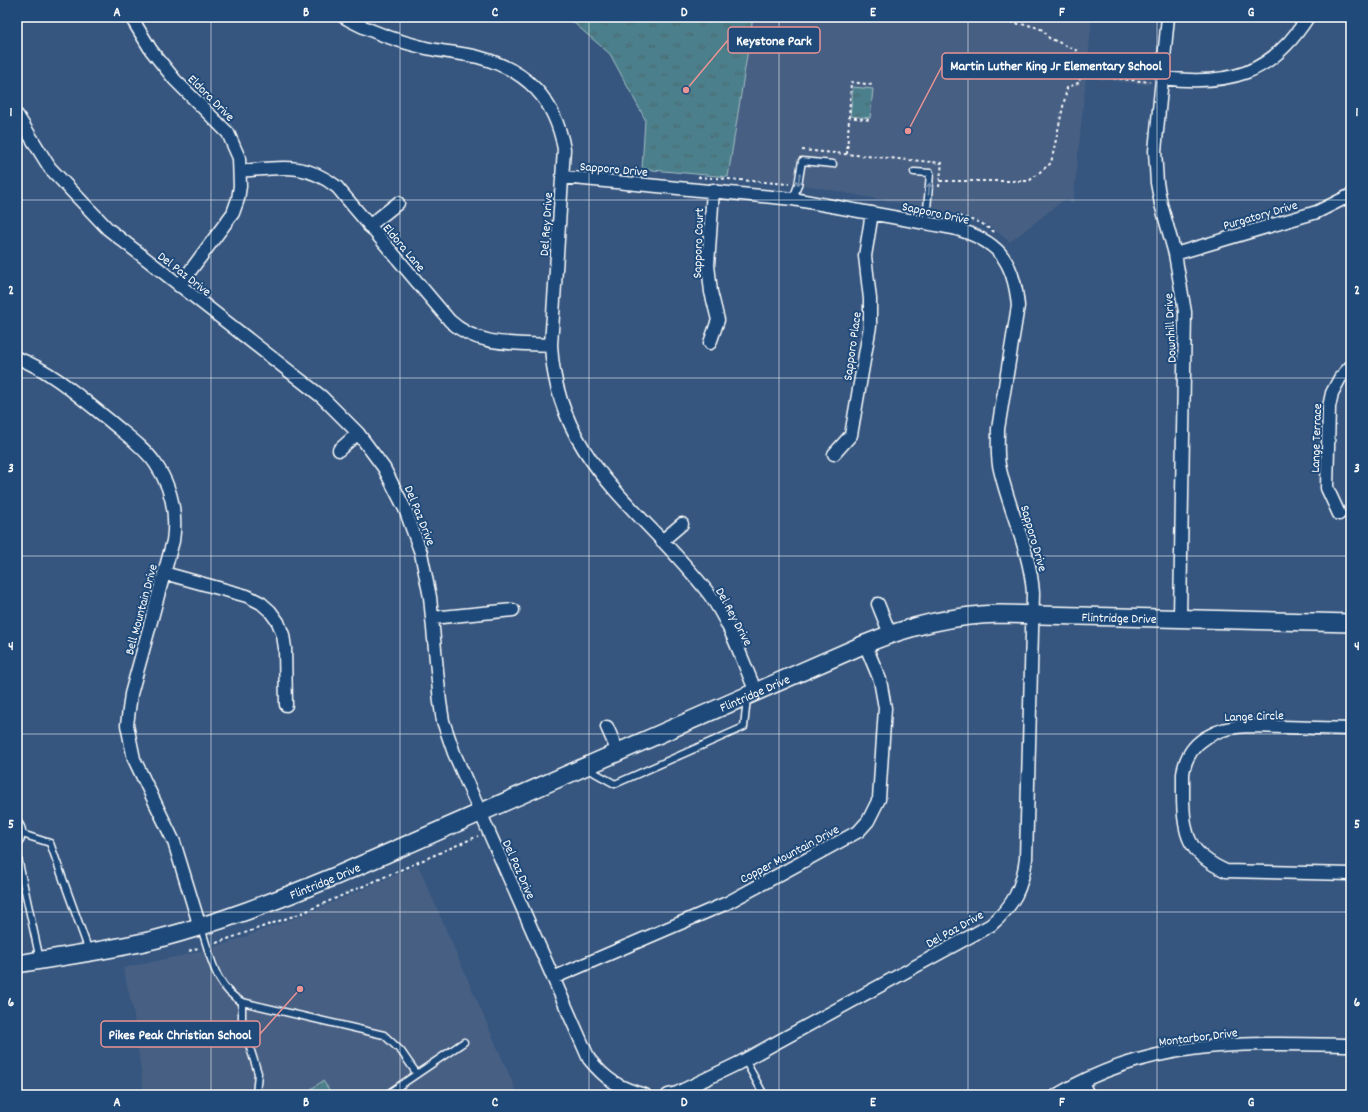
<svg xmlns="http://www.w3.org/2000/svg" width="1368" height="1112" font-family="Dekko,sans-serif">
	<style>
		.built { fill: #465f83 }
		.park { fill: url(#park-tufts); stroke: #a6bfc5 }
		.lines { fill: none; stroke-linecap: round; stroke-linejoin: round }
		.lane-casing { stroke: #fff; stroke-width: 9 }
		.street-casing { stroke: #fff; stroke-width: 15 }
		.secondary-casing { stroke: #fff; stroke-width: 20 }
		.path { stroke: #fff; stroke-width: 2; stroke-dasharray: 3 3; stroke-linecap: butt }
		.lane { stroke: #1f4a7a; stroke-width: 6 }
		.street { stroke: #1f4a7a; stroke-width: 12 }
		.secondary { stroke: #1f4a7a; stroke-width: 17 }
		.oneway { stroke: #7992af }
		.grid { fill: none; stroke: #fff; stroke-width: 1; stroke-opacity: 0.55 }
		.labels { text-anchor: middle; stroke-width: 4; stroke-linejoin: round; paint-order: stroke }
		.street-label { font-size: 13px; fill: #fff; stroke: #1f4a7a }
		.leader { fill: none; stroke: #ea9494; stroke-width: 1.5 }
		.callout-dot { fill: #ea9494; stroke: #1f4a7a; stroke-width: 1.5 }
		.callout { fill: #1f4a7a; stroke: #ea9494; stroke-width: 1.5 }
		.callout-label { font-size: 14px; text-anchor: middle; font-weight: bold; fill: #fff }
		.neatline { fill: none; stroke: #fff; stroke-width: 1.5 }
		.grid-label { font-size: 13px; text-anchor: middle; font-weight: bold; fill: #fff }
	</style>
	<defs>
		<pattern id="park-tufts" width="24" height="20" patternUnits="userSpaceOnUse"><rect width="24" height="20" fill="#4c7f8b"/><path d="M3 7l-1-3M5 7V3M7 7l1-3M15 17l-1-3M17 17v-4M19 17l1-3" fill="none" stroke="#4c666c"/></pattern>
	</defs>
	<rect width="100%" height="100%" fill="#36567f"/>
	<filter id="ink" filterUnits="userSpaceOnUse"><feTurbulence type="fractalNoise" baseFrequency=".025" numOctaves="2"/><feDisplacementMap in="SourceGraphic" scale="8" xChannelSelector="R" yChannelSelector="G"/><feConvolveMatrix kernelMatrix="1 2 1 2 8 2 1 2 1" color-interpolation-filters="sRGB"/></filter>
	<g filter="url(#ink)">
		<path class="built" d="M753,17H1092L1087,72L1149,79V85L1086,78L1073,204L1065,199L1010,242L988,225L966,216L809,186L728,177Z
			M418,865L518,1095H144L133,1010L123,968L185,955L228,943L315,910Z"/>
		<path class="park" d="M567,17H753L728,177L642,169L645,119L610,54Z
			M853,87L873,89L870,118L850,116Z
			M323,1081L333,1095H302Z"/>
		<g class="lines">
			<g class="lane-casing">
				<path id="lane" d="M914,172L930,173L926,222
					M793,199L798,185L802,161L833,164
					M586,768L615,784L744,727L747,698
					M17,821C24,829 24,836 17,844
					M22,834L50,843L89,951
					M17,854L40,960
					M201,928C211,956 214,986 242,1002L384,1035L401,1051L417,1074
					M242,1002V1023L258,1073L256,1095
					M745,1060L764,1095
					M386,1095L464,1042"/>
			</g>
			<g class="street-casing">
				<path id="street" d="M131,17L151,50L175,80L228,133L239,158L240,186L238,199L233,213L179,286
					M344,17C370,32 397,41 426,48C443,52 461,53 478,57C527,70 555,99 564,149L551,345C557,463 644,509 709,594C730,622 742,660 756,692
					M1168,17L1155,151L1157,183L1161,204L1175,254L1185,312L1180,617
					M1162,78C1229,86 1271,75 1308,17
					M17,115L50,168L108,229L322,397L358,433L384,468L405,509L421,553L430,597L440,702L443,721L454,753L589,1059C606,1080 619,1088 645,1095
					M240,171C279,168 304,161 337,187L450,321C478,347 515,343 551,345
					M563,177L793,199L953,228C997,240 1014,259 1018,306L998,429C998,441 997,453 999,465C1008,509 1030,548 1033,593L1026,859C1022,888 1014,905 991,925L739,1063L677,1093L668,1095
					M369,226L398,203
					M1175,254L1317,212L1351,195
					M710,343L718,320L711,292L708,265L713,190
					M17,358C52,371 81,398 110,421C125,434 143,446 155,463C171,486 177,513 173,541L131,694L127,725L134,759L174,842L200,927
					M339,450L358,433
					M834,454L851,435L870,326V299L865,256L872,213
					M1339,514L1327,488L1329,407L1332,393L1340,378L1351,366
					M662,541L682,524
					M164,573L247,596L261,603L270,611L278,622L283,635L285,648L286,705
					M878,604L890,634
					M432,618L513,610
					M607,727L618,752
					M1351,729L1248,726C1218,727 1187,740 1183,774C1183,781 1183,788 1183,795C1183,834 1188,854 1226,871L1351,874
					M553,978L727,903L859,831L868,821L879,799L885,708L880,680L865,644
					M1082,1082L1088,1095
					M1057,1095C1152,1038 1246,1043 1351,1045"/>
			</g>
			<g class="secondary-casing">
				<g id="secondary">
					<path id="s1" d="M17,964C63,956 112,950 157,939C219,923 278,900 338,875L865,644C909,626 953,615 1000,614L1351,623"/>
				</g>
			</g>
			<path class="path" d="M1036,70L1150,82
				M848,117L870,120
				M802,150L942,163L939,187
				M847,154L851,82L873,85
				M698,177L712,178
				M716,178L789,184
				M940,181H1029L1051,163L1067,88L1080,82L1078,51L1049,38L1043,30L1033,26L1013,23V17
				M959,216L981,223L996,233
				M216,943L302,913L478,836
				M189,951L198,948"/>
			<use href="#lane" class="lane"/>
			<use href="#street" class="street"/>
			<use href="#secondary" class="secondary"/>
		</g>
		<defs><path id="oneway-shaft" d="M-6 0H5M1.5-3L5.5 0L1.5 3" fill="none" stroke-width="1.6" stroke-linecap="round" stroke-linejoin="round"/></defs>
		<g class="oneway">
			<use href="#oneway-shaft" transform="translate(799 179) rotate(100)"/>
			<use href="#oneway-shaft" transform="translate(929 189) rotate(-85)"/>
		</g>
	</g>
	<path class="grid" d="M211,17V1095M400,17V1095M589,17V1095M779,17V1095M968,17V1095M1157,17V1095M17,200H1351M17,378H1351M17,556H1351M17,734H1351M17,912H1351"/>
	<g class="labels">
		<g class="street-label">
			<text transform="translate(212 97) rotate(45)" y="5">Eldora Drive</text>
			<text transform="translate(614 168) rotate(5)" y="5">Sapporo Drive</text>
			<text transform="translate(936 212) rotate(12)" y="5">Sapporo Drive</text>
			<text transform="translate(1260 214) rotate(-16)" y="5">Purgatory Drive</text>
			<text transform="translate(545 224) rotate(-86)" y="5">Del Rey Drive</text>
			<text transform="translate(697 243) rotate(-88)" y="5">Sapporo Court</text>
			<text transform="translate(405 247) rotate(50)" y="5">Eldora Lane</text>
			<text transform="translate(185 273) rotate(38)" y="5">Del Paz Drive</text>
			<text transform="translate(1169 328) rotate(-93)" y="5">Downhill Drive</text>
			<text transform="translate(851 346) rotate(-82)" y="5">Sapporo Place</text>
			<text transform="translate(1315 438) rotate(-88)" y="5">Lange Terrace</text>
			<text transform="translate(421 515) rotate(68)" y="5">Del Paz Drive</text>
			<text transform="translate(1035 538) rotate(74)" y="5">Sapporo Drive</text>
			<text transform="translate(140 609) rotate(-75)" y="5">Bell Mountain Drive</text>
			<text transform="translate(735 616) rotate(62)" y="5">Del Rey Drive</text>
			<text dy="5" stroke="none"><textPath href="#s1" startOffset="1168">Flintridge Drive</textPath></text>
			<text dy="5" stroke="none"><textPath href="#s1" startOffset="789">Flintridge Drive</textPath></text>
			<text transform="translate(1254 715) rotate(-2)" y="5">Lange Circle</text>
			<text transform="translate(789 853) rotate(-28)" y="5">Copper Mountain Drive</text>
			<text transform="translate(520 869) rotate(66)" y="5">Del Paz Drive</text>
			<text dy="5" stroke="none"><textPath href="#s1" startOffset="320">Flintridge Drive</textPath></text>
			<text transform="translate(954 928) rotate(-29)" y="5">Del Paz Drive</text>
			<text transform="translate(1198 1036) rotate(-7)" y="5">Montarbor Drive</text>
		</g>
	</g>
	<path class="leader" d="M686 90L728 40M908 131L942 66M300 989L260 1034"/>
	<g class="callout-dot">
		<circle cx="686" cy="90" r="4"/>
		<circle cx="908" cy="131" r="4"/>
		<circle cx="300" cy="989" r="4"/>
	</g>
	<g class="callout">
		<rect x="728" y="27" width="92" height="26" rx="4"/>
		<rect x="942" y="53" width="228" height="26" rx="4"/>
		<rect x="101" y="1021" width="159" height="26" rx="4"/>
	</g>
	<g class="callout-label">
		<text x="774" y="45">Keystone Park</text>
		<text x="1056" y="70">Martin Luther King Jr Elementary School</text>
		<text x="180" y="1039">Pikes Peak Christian School</text>
	</g>
	<rect width="1368" height="1112" fill="none" stroke="#1f4a7a" stroke-width="44"/>
	<rect x="22" y="22" width="1324" height="1068" class="neatline"/>
	<g class="grid-label">
		<text x="117" y="16">A</text>
		<text x="306" y="16">B</text>
		<text x="495" y="16">C</text>
		<text x="684" y="16">D</text>
		<text x="873" y="16">E</text>
		<text x="1062" y="16">F</text>
		<text x="1251" y="16">G</text>
		<text x="11" y="116">1</text>
		<text x="1357" y="116">1</text>
		<text x="11" y="294">2</text>
		<text x="1357" y="294">2</text>
		<text x="11" y="472">3</text>
		<text x="1357" y="472">3</text>
		<text x="11" y="650">4</text>
		<text x="1357" y="650">4</text>
		<text x="11" y="828">5</text>
		<text x="1357" y="828">5</text>
		<text x="11" y="1006">6</text>
		<text x="1357" y="1006">6</text>
		<text x="117" y="1106">A</text>
		<text x="306" y="1106">B</text>
		<text x="495" y="1106">C</text>
		<text x="684" y="1106">D</text>
		<text x="873" y="1106">E</text>
		<text x="1062" y="1106">F</text>
		<text x="1251" y="1106">G</text>
	</g>
</svg>
